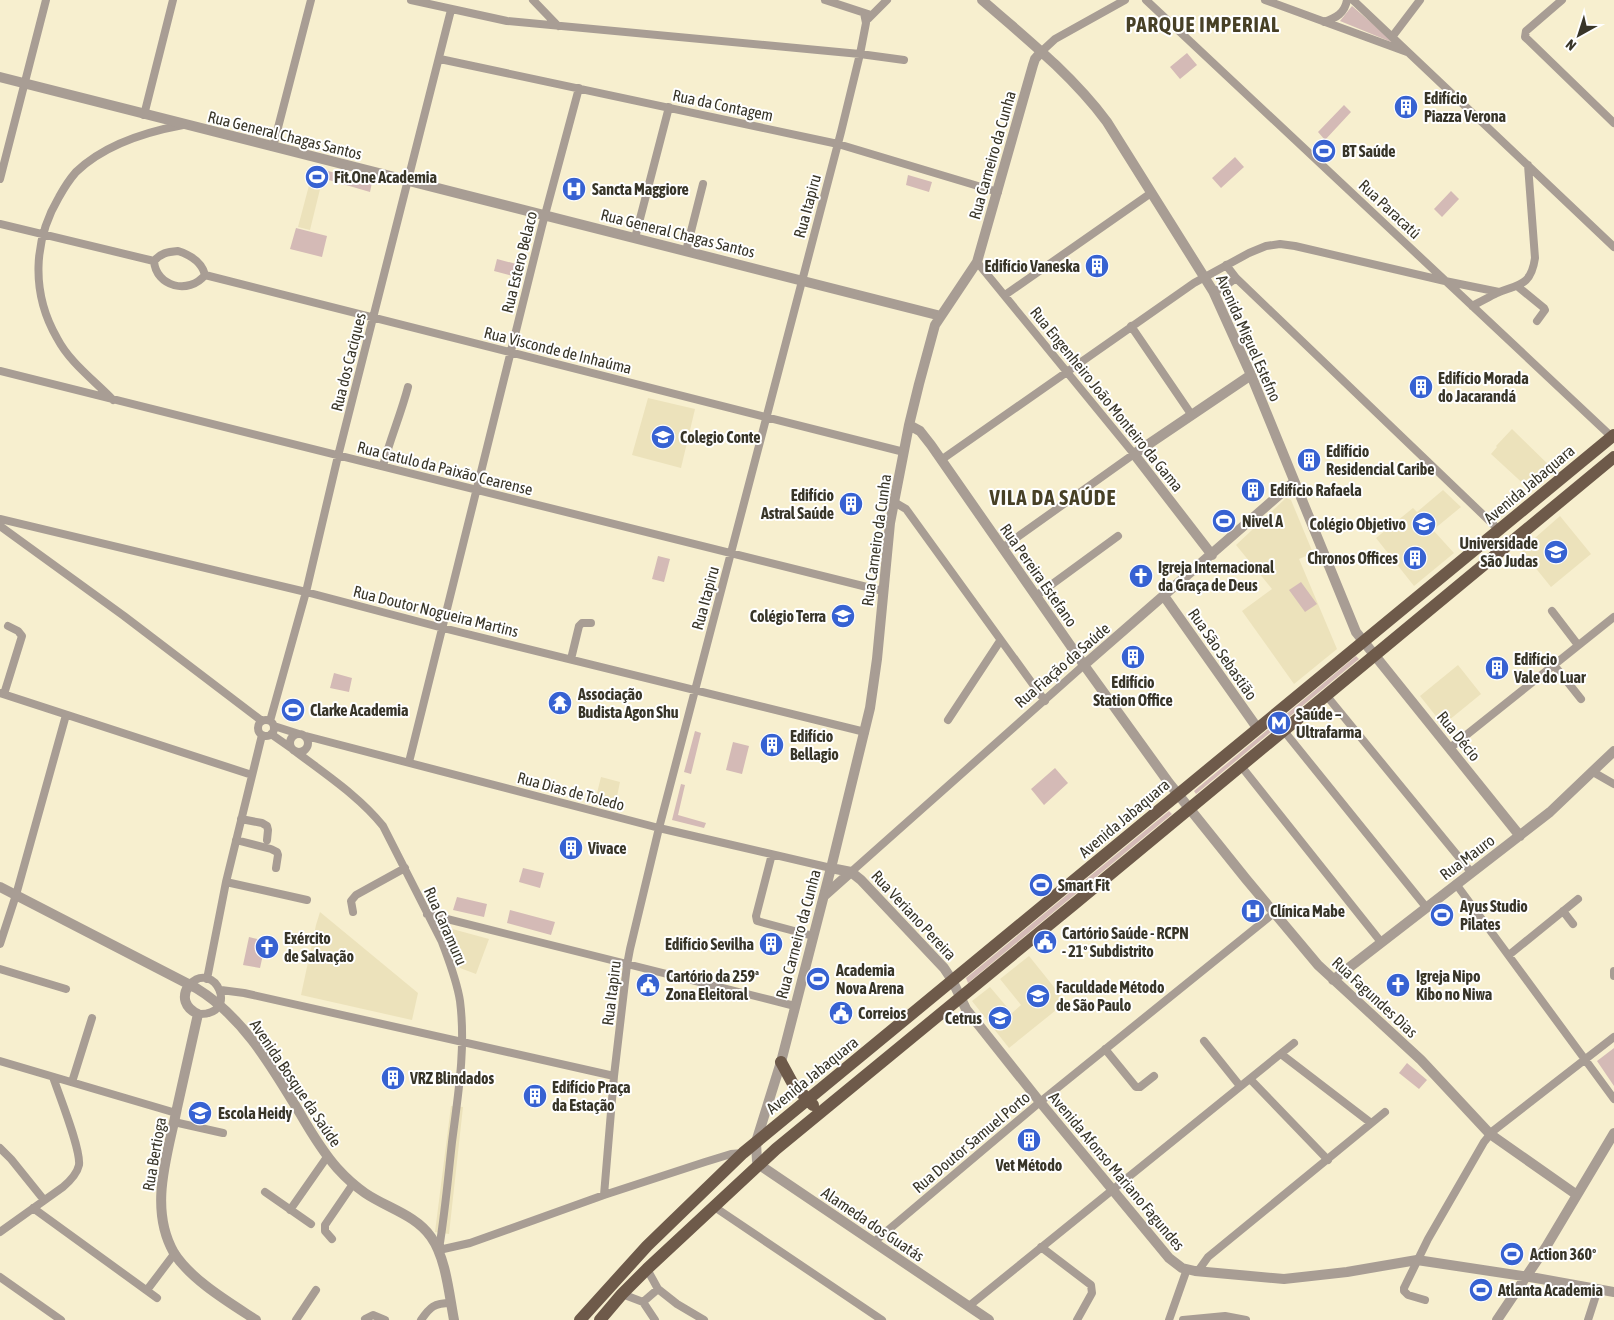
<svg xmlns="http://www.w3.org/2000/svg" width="1614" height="1320" font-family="'Asap Condensed',sans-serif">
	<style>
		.built { fill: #ece2bb }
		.green { fill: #d4bab6 }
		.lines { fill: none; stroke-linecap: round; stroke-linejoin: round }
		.minor { stroke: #a89d94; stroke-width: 8 }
		.tertiary { stroke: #a89d94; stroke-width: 10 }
		.primary { stroke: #6e5a4a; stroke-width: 12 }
		.labels { text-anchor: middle; stroke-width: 4; stroke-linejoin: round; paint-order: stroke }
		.poi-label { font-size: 16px; font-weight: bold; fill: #383528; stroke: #fff; text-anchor: start }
		.street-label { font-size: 16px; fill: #383528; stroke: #fff }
		.district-label { font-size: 21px; font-weight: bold; letter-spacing: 1px; fill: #474026; stroke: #fff }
	</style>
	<rect width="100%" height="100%" fill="#f7efcf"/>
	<path class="built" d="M312,174L323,177L310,230L298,227Z
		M648,398L695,409L681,468L632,455Z
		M1512,429L1554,470L1530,490L1491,454L1497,447L1496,446Z
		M1443,490L1461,507L1433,530L1454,553L1414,586L1376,538L1413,508L1417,512Z
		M1286,498L1291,500L1313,553L1299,559L1337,649L1294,684L1242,611L1272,589L1236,545Z
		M1560,516L1591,554L1551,587L1521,550Z
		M1458,665L1481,694L1443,725L1420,696Z
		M601,777L620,782L615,806L595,801Z
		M320,912L418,993L412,1020L301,995L316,925Z
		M445,927L489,939L476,974L460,968L444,930Z
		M1029,956L1066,1002L1009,1048L972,1001L990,987L1012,1013L1021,1005L1000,979Z
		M451,1106L463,1107L449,1234L435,1232Z"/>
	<path class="green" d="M1352,6L1396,44L1340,21Z
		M1187,53L1197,65L1180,79L1170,67Z
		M1344,105L1351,112L1325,140L1318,132Z
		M1235,157L1244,167L1221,188L1212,178Z
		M324,170L348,176V180L367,185L368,181L372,182L370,192L322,178Z
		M908,175L932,182L929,192L906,185Z
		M1451,191L1459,199L1442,217L1434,209Z
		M296,228L327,236L322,257L290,249Z
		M497,259L520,265L517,277L494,271Z
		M658,556L670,559L664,582L652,579Z
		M1301,582L1317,604L1305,612L1289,590Z
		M1356,656L1359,659L1196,794L1194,791Z
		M334,673L352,678L349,692L330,688Z
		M695,731L701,733L691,774L684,772Z
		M733,742L749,746L742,774L726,770Z
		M1055,768L1068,783L1044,805L1031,789Z
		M681,784L685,785L678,815L706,823L704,828L672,820Z
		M1169,811L1172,814L968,983L966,978Z
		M523,868L544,873L540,888L519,882Z
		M457,897L487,904L484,917L453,910Z
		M510,910L555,922L551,935L507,923Z
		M249,937L266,941L260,968L243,965Z
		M1614,1048V1086L1597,1061Z
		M1407,1063L1427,1080L1419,1089L1399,1073Z"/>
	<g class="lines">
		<path class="minor" d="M411,0L507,21L860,54L904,60
			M533,0L558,26
			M825,0L871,15
			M1146,0L1612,437
			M1265,0L1407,52
			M1353,0L1614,247
			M1562,0L1526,31L1525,37L1614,123
			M868,19L887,0
			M1324,22C1336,18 1345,13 1347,0
			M1392,37L1420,0
			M1042,51L1055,39L1125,0
			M440,59L838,144L998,192
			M144,115L173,0
			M273,147L311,0
			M0,179L46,0
			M0,224L154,261
			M635,238L669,107
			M178,251C190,255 202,262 205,275C189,295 156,287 154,261C161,253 167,252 178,251Z
			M686,251L703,184
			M977,262L1134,454L1002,548
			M1226,265L1236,278L1499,530
			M205,275L904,452
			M1517,286L1544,308L1545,310L1537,321
			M1213,291L1221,289L1236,278
			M1005,295L1151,193
			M1472,306C1480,302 1489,297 1497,293C1519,284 1531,286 1535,258L1528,165
			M1131,326L1191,414
			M0,371L883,591
			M113,400C94,380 70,363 57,338C31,293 33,241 59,197C64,188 69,180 76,172C104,145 145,132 183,125
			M941,460L1194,283L1249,253L1266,246L1280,244L1295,246L1445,281L1499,292
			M383,466C390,439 401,414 408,387
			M894,502L906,509L1045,701
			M0,519L306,592L443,628L865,732
			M0,526L124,616L262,721
			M1036,596L1118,536
			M1552,611L1578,645
			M571,659L579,626L582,623H591
			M1554,665L1581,699
			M0,693L252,775
			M4,694L22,636L18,631L8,626
			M1326,695L1471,872
			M258 728a8 8 0 1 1 16 0a8 8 0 1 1-16 0Z
			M948,720L1000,641
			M270,721L306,592L338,456L451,10
			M274,726L299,734
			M1284,731L1426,907
			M290 743a9 9 0 1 1 18 0a9 9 0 1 1-18 0Z
			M271,734L291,748
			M306,736L659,828L831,868
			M1450,748L1614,617
			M295,751C325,774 359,796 383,826L442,942C449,961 457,981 460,1001C466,1048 458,1095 452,1142C448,1178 445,1213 439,1249
			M409,762L542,226L579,88
			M1241,766L1381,942
			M1593,772L1614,784
			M241,819L262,823L267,826L268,830L267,840
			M236,840L271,849L277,852L278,855L276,868
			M772,854L756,916L757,921L813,936
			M851,872L1084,665
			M226,882L307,900
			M1456,884L1614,1099
			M1563,911L1573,924
			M353,912L351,901L356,895L405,868
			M427,914L795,1006
			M0,944L16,895L66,715
			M1509,955L1578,899
			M0,969L66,989
			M1614,971V976
			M207,979L226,882L262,735
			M189,985C215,958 241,1016 198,1014
			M221,990L244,993L614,1076
			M1204,1041L1240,1086
			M1105,1049L1136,1087H1140L1154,1076
			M1281,1054L1371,1123
			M0,1061L176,1113
			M1250,1079L1328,1160
			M72,1082L92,1018
			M174,1122L223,1133
			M0,1148L11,1159L44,1200
			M265,1192L311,1224
			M604,1195L614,1076L627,965L630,949L659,828L841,132L860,54L866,23L864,13
			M713,1206L882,1320
			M33,1208L157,1298
			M290,1210L327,1157
			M0,1232L63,1187C70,1181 77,1174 79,1165C81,1149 59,1095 53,1077
			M332,1239L325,1231V1225L353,1184
			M874,1242L1040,1102L1274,913
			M1041,1247L1091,1285L1092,1293L1077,1320
			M439,1250L470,1243L604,1195L705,1162L731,1154L743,1153
			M647,1269L658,1289L677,1304L704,1320
			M1198,1271L1208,1257L1385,1112
			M0,1277L61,1320
			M147,1290L175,1253
			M622,1294L643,1302L655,1320
			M1425,1300L1408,1295L1404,1291V1288L1428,1239L1484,1142L1493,1131L1614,1037
			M643,1302L658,1289
			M969,1306L1294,1043
			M365,1319L373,1315L385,1320
			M296,1320L316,1290
			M421,1320C430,1307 434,1303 451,1303
			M1169,1320L1187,1269
			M1183,1320L1225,1316L1246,1320
			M1588,1320L1598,1289"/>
		<path class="tertiary" d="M982,0C1026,38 1072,75 1107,122L1213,291L1251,375L1356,632L1520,836
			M0,77L941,316
			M909,425L920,431L931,445L1084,665L1169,783L1246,879L1318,965L1421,1060L1490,1134L1577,1195
			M1212,555L1134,454L1251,375
			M1164,596L1258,729
			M1084,665L1294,482
			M831,868L851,872L861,880L944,968L952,980L966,1009L1040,1102L1169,1258L1182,1268L1195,1271L1284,1279L1347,1272L1417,1260L1536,1278L1614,1292
			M0,887L196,988C244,1017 273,1069 301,1115C312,1134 323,1152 337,1168C346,1178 355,1186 365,1193C387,1208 416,1215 431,1237C446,1258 449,1294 454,1320
			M824,896L851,872
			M1333,980L1550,812L1614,751
			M189,985C181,997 185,1008 198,1014C191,1045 184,1076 177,1108C168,1154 148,1208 174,1253C191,1280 230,1303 256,1320
			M989,1320L764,1168L757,1161L756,1142L781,1062L832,864L870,708L877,659L890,523L909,425L919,384L935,325L977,262L1033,65L1035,59L1042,51
			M1497,1320L1546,1247L1614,1133"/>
		<path class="primary" d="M781,1062L793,1084L813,1105
			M580,1320L647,1246L743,1153L1614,435
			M600,1320L622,1294L647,1269L776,1149L1073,905L1614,457"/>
	</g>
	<defs>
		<g id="building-disc" transform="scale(1.25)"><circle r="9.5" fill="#3762d2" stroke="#fff"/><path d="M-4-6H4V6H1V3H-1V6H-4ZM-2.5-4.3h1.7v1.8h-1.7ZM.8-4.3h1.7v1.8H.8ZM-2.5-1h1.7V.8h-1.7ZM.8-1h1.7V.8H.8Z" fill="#fff"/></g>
		<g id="stadium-disc" transform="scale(1.25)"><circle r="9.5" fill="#3762d2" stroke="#fff"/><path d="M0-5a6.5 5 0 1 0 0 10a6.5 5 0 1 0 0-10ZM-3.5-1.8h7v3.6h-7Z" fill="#fff"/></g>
		<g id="hospital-disc" transform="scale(1.25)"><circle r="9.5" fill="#3762d2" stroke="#fff"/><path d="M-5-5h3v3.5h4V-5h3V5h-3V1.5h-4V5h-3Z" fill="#fff"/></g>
		<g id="school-disc" transform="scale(1.25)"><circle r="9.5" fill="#3762d2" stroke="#fff"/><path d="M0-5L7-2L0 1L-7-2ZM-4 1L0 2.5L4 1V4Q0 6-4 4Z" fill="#fff"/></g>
		<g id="university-disc" transform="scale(1.25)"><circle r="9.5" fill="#3762d2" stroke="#fff"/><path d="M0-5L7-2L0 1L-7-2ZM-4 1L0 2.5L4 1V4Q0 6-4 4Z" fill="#fff"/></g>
		<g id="church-disc" transform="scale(1.25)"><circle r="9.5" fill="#3762d2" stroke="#fff"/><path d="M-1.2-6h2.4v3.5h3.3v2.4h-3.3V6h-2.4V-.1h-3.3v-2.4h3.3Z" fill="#fff"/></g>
		<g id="temple-disc" transform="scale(1.25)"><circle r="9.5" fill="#3762d2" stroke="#fff"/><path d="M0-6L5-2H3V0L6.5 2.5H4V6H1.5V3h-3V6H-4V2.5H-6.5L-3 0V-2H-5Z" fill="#fff"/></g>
		<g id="metro-disc" transform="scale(1.25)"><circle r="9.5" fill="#3762d2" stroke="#fff"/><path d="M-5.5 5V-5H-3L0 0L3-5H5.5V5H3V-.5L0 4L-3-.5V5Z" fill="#fff"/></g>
		<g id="civic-disc" transform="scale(1.25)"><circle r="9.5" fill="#3762d2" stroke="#fff"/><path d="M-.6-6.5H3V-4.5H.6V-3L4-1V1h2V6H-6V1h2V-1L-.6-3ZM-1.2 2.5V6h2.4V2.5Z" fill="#fff"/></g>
	</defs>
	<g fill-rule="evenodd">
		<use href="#building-disc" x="1406" y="107"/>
		<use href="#stadium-disc" x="1324" y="151"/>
		<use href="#stadium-disc" x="317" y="177"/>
		<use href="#hospital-disc" x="574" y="189"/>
		<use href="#building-disc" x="1097" y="266"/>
		<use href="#building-disc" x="1421" y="387"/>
		<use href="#school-disc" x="663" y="437"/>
		<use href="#building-disc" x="1309" y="460"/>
		<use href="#building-disc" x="1253" y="490"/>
		<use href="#building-disc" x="851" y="504"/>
		<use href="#stadium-disc" x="1224" y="521"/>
		<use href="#school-disc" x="1424" y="524"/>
		<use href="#university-disc" x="1556" y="552"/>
		<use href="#building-disc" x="1415" y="558"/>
		<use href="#church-disc" x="1141" y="576"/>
		<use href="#school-disc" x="843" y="616"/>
		<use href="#building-disc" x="1133" y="657"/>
		<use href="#building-disc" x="1497" y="668"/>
		<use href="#temple-disc" x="560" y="703"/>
		<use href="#stadium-disc" x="293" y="710"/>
		<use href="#metro-disc" x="1279" y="723"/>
		<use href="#building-disc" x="772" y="745"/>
		<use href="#building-disc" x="571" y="848"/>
		<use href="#stadium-disc" x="1041" y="885"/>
		<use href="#hospital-disc" x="1253" y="911"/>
		<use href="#stadium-disc" x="1442" y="915"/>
		<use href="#civic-disc" x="1045" y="942"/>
		<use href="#building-disc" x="771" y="944"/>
		<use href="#church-disc" x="267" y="947"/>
		<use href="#stadium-disc" x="818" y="979"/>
		<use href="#civic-disc" x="648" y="985"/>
		<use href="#church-disc" x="1398" y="985"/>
		<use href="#university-disc" x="1038" y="996"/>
		<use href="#civic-disc" x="841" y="1013"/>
		<use href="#school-disc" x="1000" y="1018"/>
		<use href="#building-disc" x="393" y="1078"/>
		<use href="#building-disc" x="535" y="1096"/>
		<use href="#school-disc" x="200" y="1113"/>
		<use href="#building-disc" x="1029" y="1140"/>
		<use href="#stadium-disc" x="1512" y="1254"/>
		<use href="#stadium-disc" x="1481" y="1290"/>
	</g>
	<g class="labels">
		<g class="poi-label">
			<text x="1424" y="104">Edifício<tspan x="1424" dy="18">Piazza Verona</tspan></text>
			<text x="1342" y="157">BT Saúde</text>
			<text x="334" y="183">Fit.One Academia</text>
			<text x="592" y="195">Sancta Maggiore</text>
			<text x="1080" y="272" text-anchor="end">Edifício Vaneska</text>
			<text x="1438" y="384">Edifício Morada<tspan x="1438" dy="18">do Jacarandá</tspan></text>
			<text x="680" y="443">Colegio Conte</text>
			<text x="1326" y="457">Edifício<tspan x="1326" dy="18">Residencial Caribe</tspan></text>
			<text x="1270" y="496">Edifício Rafaela</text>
			<text x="834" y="501" text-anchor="end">Edifício<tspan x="834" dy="18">Astral Saúde</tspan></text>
			<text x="1242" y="527">Nivel A</text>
			<text x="1406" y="530" text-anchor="end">Colégio Objetivo</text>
			<text x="1538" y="549" text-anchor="end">Universidade<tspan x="1538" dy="18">São Judas</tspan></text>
			<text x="1398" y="564" text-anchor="end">Chronos Offices</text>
			<text x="1158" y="573">Igreja Internacional<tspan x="1158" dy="18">da Graça de Deus</tspan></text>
			<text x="826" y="622" text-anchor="end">Colégio Terra</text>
			<text x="1514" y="665">Edifício<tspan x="1514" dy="18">Vale do Luar</tspan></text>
			<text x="1133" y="688" text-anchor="middle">Edifício<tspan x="1133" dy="18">Station Office</tspan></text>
			<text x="578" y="700">Associação<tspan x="578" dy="18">Budista Agon Shu</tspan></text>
			<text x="310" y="716">Clarke Academia</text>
			<text x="1296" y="720">Saúde –<tspan x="1296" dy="18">Ultrafarma</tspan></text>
			<text x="790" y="742">Edifício<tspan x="790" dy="18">Bellagio</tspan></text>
			<text x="588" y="854">Vivace</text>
			<text x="1058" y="891">Smart Fit</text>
			<text x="1460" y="912">Ayus Studio<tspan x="1460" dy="18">Pilates</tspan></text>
			<text x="1270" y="917">Clínica Mabe</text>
			<text x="1062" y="939">Cartório Saúde - RCPN<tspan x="1062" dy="18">- 21º Subdistrito</tspan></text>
			<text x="284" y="944">Exército<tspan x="284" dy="18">de Salvação</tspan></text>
			<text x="754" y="950" text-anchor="end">Edifício Sevilha</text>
			<text x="836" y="976">Academia<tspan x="836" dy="18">Nova Arena</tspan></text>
			<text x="666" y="982">Cartório da 259ª<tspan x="666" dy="18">Zona Eleitoral</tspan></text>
			<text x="1416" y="982">Igreja Nipo<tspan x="1416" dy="18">Kibo no Niwa</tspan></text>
			<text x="1056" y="993">Faculdade Método<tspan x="1056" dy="18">de São Paulo</tspan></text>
			<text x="858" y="1019">Correios</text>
			<text x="982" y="1024" text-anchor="end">Cetrus</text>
			<text x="410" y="1084">VRZ Blindados</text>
			<text x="552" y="1093">Edifício Praça<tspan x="552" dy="18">da Estação</tspan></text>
			<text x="218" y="1119">Escola Heidy</text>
			<text x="1029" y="1171" text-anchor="middle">Vet Método</text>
			<text x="1530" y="1260">Action 360º</text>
			<text x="1498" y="1296">Atlanta Academia</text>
		</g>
		<g class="street-label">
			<text transform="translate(723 105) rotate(12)" y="6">Rua da Contagem</text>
			<text transform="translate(285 135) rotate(14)" y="6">Rua General Chagas Santos</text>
			<text transform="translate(992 155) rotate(-74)" y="6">Rua Carneiro da Cunha</text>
			<text transform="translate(807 206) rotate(-75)" y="6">Rua Itapiru</text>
			<text transform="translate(1390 209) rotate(43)" y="6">Rua Paracatú</text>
			<text transform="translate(678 233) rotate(14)" y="6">Rua General Chagas Santos</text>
			<text transform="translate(519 262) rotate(-76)" y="6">Rua Estero Belaco</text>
			<text transform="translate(1249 338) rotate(66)" y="6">Avenida Miguel Estefno</text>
			<text transform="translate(558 350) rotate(14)" y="6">Rua Visconde de Inhaúma</text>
			<text transform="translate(348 362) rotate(-76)" y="6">Rua dos Caciques</text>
			<text transform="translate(1107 399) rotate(51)" y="6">Rua Engenheiro João Monteiro da Gama</text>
			<text transform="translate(445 468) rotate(14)" y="6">Rua Catulo da Paixão Cearense</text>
			<text transform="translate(1529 484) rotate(-40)" y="6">Avenida Jabaquara</text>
			<text transform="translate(876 540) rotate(-82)" y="6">Rua Carneiro da Cunha</text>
			<text transform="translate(1039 575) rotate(55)" y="6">Rua Pereira Estefano</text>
			<text transform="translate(705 598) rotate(-75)" y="6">Rua Itapiru</text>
			<text transform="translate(436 611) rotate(14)" y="6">Rua Doutor Nogueira Martins</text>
			<text transform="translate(1223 654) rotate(55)" y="6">Rua São Sebastião</text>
			<text transform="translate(1062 665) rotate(-41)" y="6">Rua Fiação da Saúde</text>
			<text transform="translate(1459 736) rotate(51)" y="6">Rua Décio</text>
			<text transform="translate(571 791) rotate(15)" y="6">Rua Dias de Toledo</text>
			<text transform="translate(1124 818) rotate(-40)" y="6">Avenida Jabaquara</text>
			<text transform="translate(1467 857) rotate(-37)" y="6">Rua Mauro</text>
			<text transform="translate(914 915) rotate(47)" y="6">Rua Veriano Pereira</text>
			<text transform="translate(446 926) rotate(66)" y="6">Rua Caramuru</text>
			<text transform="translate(798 934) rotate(-75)" y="6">Rua Carneiro da Cunha</text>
			<text transform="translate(611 993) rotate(-83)" y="6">Rua Itapiru</text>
			<text transform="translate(1375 997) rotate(43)" y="6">Rua Fagundes Dias</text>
			<text transform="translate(812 1075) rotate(-39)" y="6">Avenida Jabaquara</text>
			<text transform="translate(296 1083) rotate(56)" y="6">Avenida Bosque da Saúde</text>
			<text transform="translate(971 1142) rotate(-40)" y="6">Rua Doutor Samuel Porto</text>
			<text transform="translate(154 1154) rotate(-80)" y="6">Rua Bertioga</text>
			<text transform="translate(1117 1171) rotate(50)" y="6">Avenida Afonso Mariano Fagundes</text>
			<text transform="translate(873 1224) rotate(34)" y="6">Alameda dos Guatás</text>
		</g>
		<g class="district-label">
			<text x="1203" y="32">PARQUE IMPERIAL</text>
			<text x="1053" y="505">VILA DA SAÚDE</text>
		</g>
	</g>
	<g transform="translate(1579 35) rotate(219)" stroke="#ffffff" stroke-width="4" paint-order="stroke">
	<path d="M0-4L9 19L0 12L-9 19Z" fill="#383528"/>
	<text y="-8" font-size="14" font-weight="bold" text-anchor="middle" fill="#383528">N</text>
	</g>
</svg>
